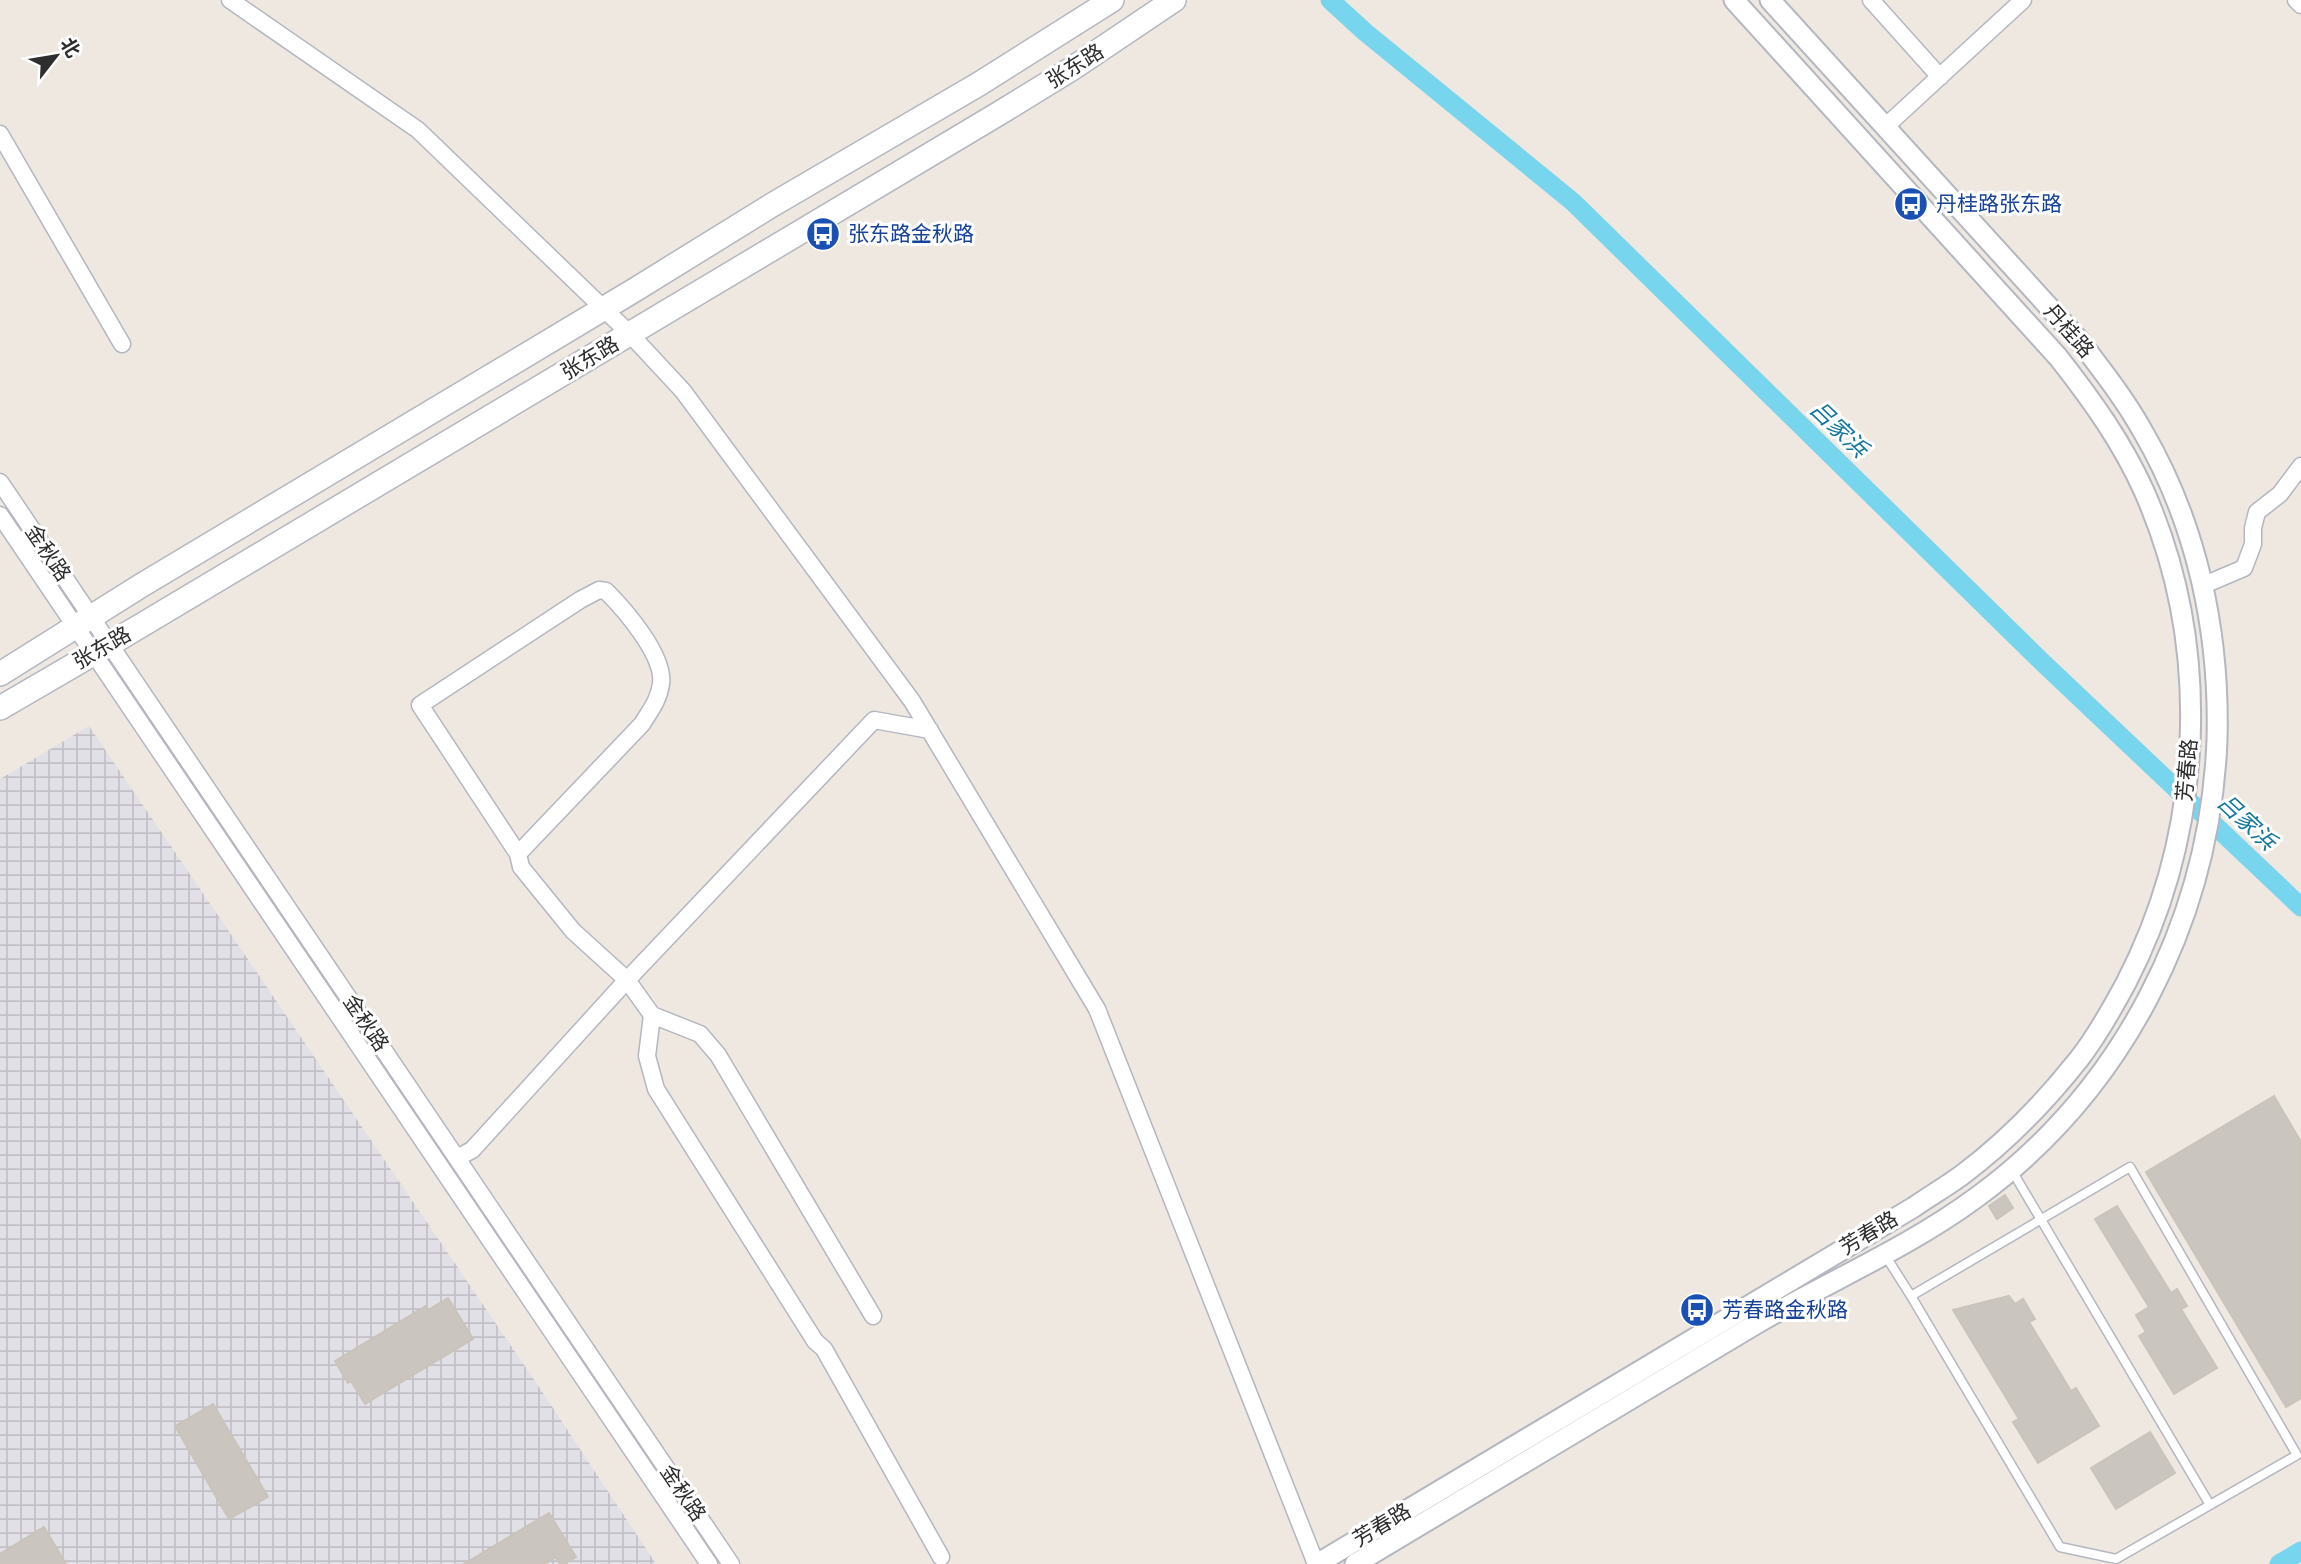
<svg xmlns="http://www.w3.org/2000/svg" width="2301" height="1564" font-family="Overpass,'Noto Sans SC',sans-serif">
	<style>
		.industrial { fill: url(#industrial-grid) }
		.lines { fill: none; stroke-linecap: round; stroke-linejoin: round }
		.canal { stroke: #77d5ed; stroke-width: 19 }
		.building { fill: #cac6bf; stroke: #cac3ba; stroke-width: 2 }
		.service-casing { stroke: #b4b7c0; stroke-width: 11 }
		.minor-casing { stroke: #b4b7c0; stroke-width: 19 }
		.tertiary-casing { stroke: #b4b7c0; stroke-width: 23 }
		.secondary-casing { stroke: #b4b7c0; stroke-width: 26 }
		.service { stroke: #fff; stroke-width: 8 }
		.minor { stroke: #fff; stroke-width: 16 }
		.tertiary { stroke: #fff; stroke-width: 19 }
		.secondary { stroke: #fff; stroke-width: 23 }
		.labels { text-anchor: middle; stroke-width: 6; stroke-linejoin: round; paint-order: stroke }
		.street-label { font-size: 21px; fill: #2d2d2d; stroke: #fff }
		.transit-label { font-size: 21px; fill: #164399; stroke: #fff; text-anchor: start }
		.water-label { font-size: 23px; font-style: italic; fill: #10769f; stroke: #fff }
	</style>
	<defs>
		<pattern id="industrial-grid" width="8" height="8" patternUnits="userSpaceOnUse" patternTransform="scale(1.75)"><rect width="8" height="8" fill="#e2e0e7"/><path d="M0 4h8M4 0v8" fill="none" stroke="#c2c0c6"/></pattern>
	</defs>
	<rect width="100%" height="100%" fill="#eee8e1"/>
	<path class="industrial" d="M89,726L539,1387L656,1564H0V779Z"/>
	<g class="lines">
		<path class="canal" d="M1330,0L1365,32L1573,202L2040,660L2301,907
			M2279,1564L2301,1551"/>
	</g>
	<path class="building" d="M2274,1096L2301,1142V1398L2286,1407L2146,1172Z
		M2005,1195L2013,1208L1997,1219L1989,1206Z
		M2117,1206L2171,1293L2177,1289L2187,1306L2181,1309L2217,1368L2174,1394L2139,1336L2146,1332L2136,1315L2149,1307L2095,1219Z
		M2009,1296L2015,1304L2023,1299L2035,1319L2029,1322L2071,1391L2076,1388L2099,1426L2038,1463L2013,1422L2019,1419L1953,1310Z
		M448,1298L473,1339L365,1404L351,1381L348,1383L335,1361L426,1306L428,1310Z
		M213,1404L268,1497L229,1519L175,1426Z
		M2150,1432L2175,1473L2116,1509L2091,1468Z
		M549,1513L576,1557L564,1564H560L556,1557L545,1564H464Z
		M44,1527L66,1564H0V1554Z"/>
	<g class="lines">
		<g class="service-casing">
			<path id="service" d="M2130,1167L2297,1455L2116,1559L2060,1547L1911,1296Z
				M2011,1169L2210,1505
				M1885,1255L1911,1296"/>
		</g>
		<g class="minor-casing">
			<path id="minor" d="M230,0L418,130L630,334L683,391L912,701L1097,1009L1316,1564
				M1871,0L1940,77
				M2296,0L2301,5
				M1885,127L2023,0
				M0,134L122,344
				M0,482L731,1564
				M0,515L709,1564
				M2204,585L2244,568L2253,544V528L2257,512L2280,494L2301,466
				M518,854L420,705L580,600L599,590L606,591C625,610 665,656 661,684C659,700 650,711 642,724L518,854L521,867L573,931L627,980L652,1015L700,1034L718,1055L873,1316
				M652,1015L647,1056L656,1089L815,1341L824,1349L941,1557
				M457,1158L472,1150L627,980L874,720L930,730"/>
		</g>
		<g class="tertiary-casing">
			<path id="tertiary" d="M1317,1564L1914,1207C1930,1196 1947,1186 1962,1175C2006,1142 2045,1102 2079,1059C2097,1036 2112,1009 2126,983C2204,832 2213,647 2144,491C2122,442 2091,399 2058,357L1734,0
				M1355,1564C1489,1484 1622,1404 1756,1324C1829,1281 1908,1248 1977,1197C2123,1090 2210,920 2217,740C2220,632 2197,524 2142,430C2124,398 2101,369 2079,340L1770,0"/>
		</g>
		<g class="secondary-casing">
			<path id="secondary" d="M0,674L142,585L633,291L772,205L979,84L1112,0
				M0,708L110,644L998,114L1073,68L1174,0"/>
		</g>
		<use href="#service" class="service"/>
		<use href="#minor" class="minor"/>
		<use href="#tertiary" class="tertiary"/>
		<use href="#secondary" class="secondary"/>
	</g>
	<defs>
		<g id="bus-disc" transform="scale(1.75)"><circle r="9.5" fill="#1a4fb4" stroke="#fff"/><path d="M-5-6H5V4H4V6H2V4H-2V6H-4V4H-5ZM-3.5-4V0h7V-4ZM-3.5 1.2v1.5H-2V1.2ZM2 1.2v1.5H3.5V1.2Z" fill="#fff"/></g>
	</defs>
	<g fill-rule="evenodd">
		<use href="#bus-disc" x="1911" y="204"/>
		<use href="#bus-disc" x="823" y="234"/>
		<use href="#bus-disc" x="1697" y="1310"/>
	</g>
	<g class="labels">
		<g class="street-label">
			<text transform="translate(1075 66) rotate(-32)" y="7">张东路</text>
			<text transform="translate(2069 331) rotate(49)" y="7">丹桂路</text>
			<text transform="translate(590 358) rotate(-31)" y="7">张东路</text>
			<text transform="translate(48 553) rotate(56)" y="7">金秋路</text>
			<text transform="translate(102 648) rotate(-30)" y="7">张东路</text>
			<text transform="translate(2187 770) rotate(-85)" y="7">芳春路</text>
			<text transform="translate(366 1023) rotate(56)" y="7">金秋路</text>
			<text transform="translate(1869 1233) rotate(-31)" y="7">芳春路</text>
			<text transform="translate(683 1493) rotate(56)" y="7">金秋路</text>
			<text transform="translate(1382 1525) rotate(-31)" y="7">芳春路</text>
		</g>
		<g class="transit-label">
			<text x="1936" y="211">丹桂路张东路</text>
			<text x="848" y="241">张东路金秋路</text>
			<text x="1722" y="1317">芳春路金秋路</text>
		</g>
		<g class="water-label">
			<text transform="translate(1839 429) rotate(44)" y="8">吕家浜</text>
			<text transform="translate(2247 822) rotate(43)" y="8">吕家浜</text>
		</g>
	</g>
	<g transform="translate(56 56) rotate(59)" stroke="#ffffff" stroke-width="5" paint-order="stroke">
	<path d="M0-5L12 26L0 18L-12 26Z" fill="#2d2d2d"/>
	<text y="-10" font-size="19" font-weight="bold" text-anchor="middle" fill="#2d2d2d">北</text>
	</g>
</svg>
